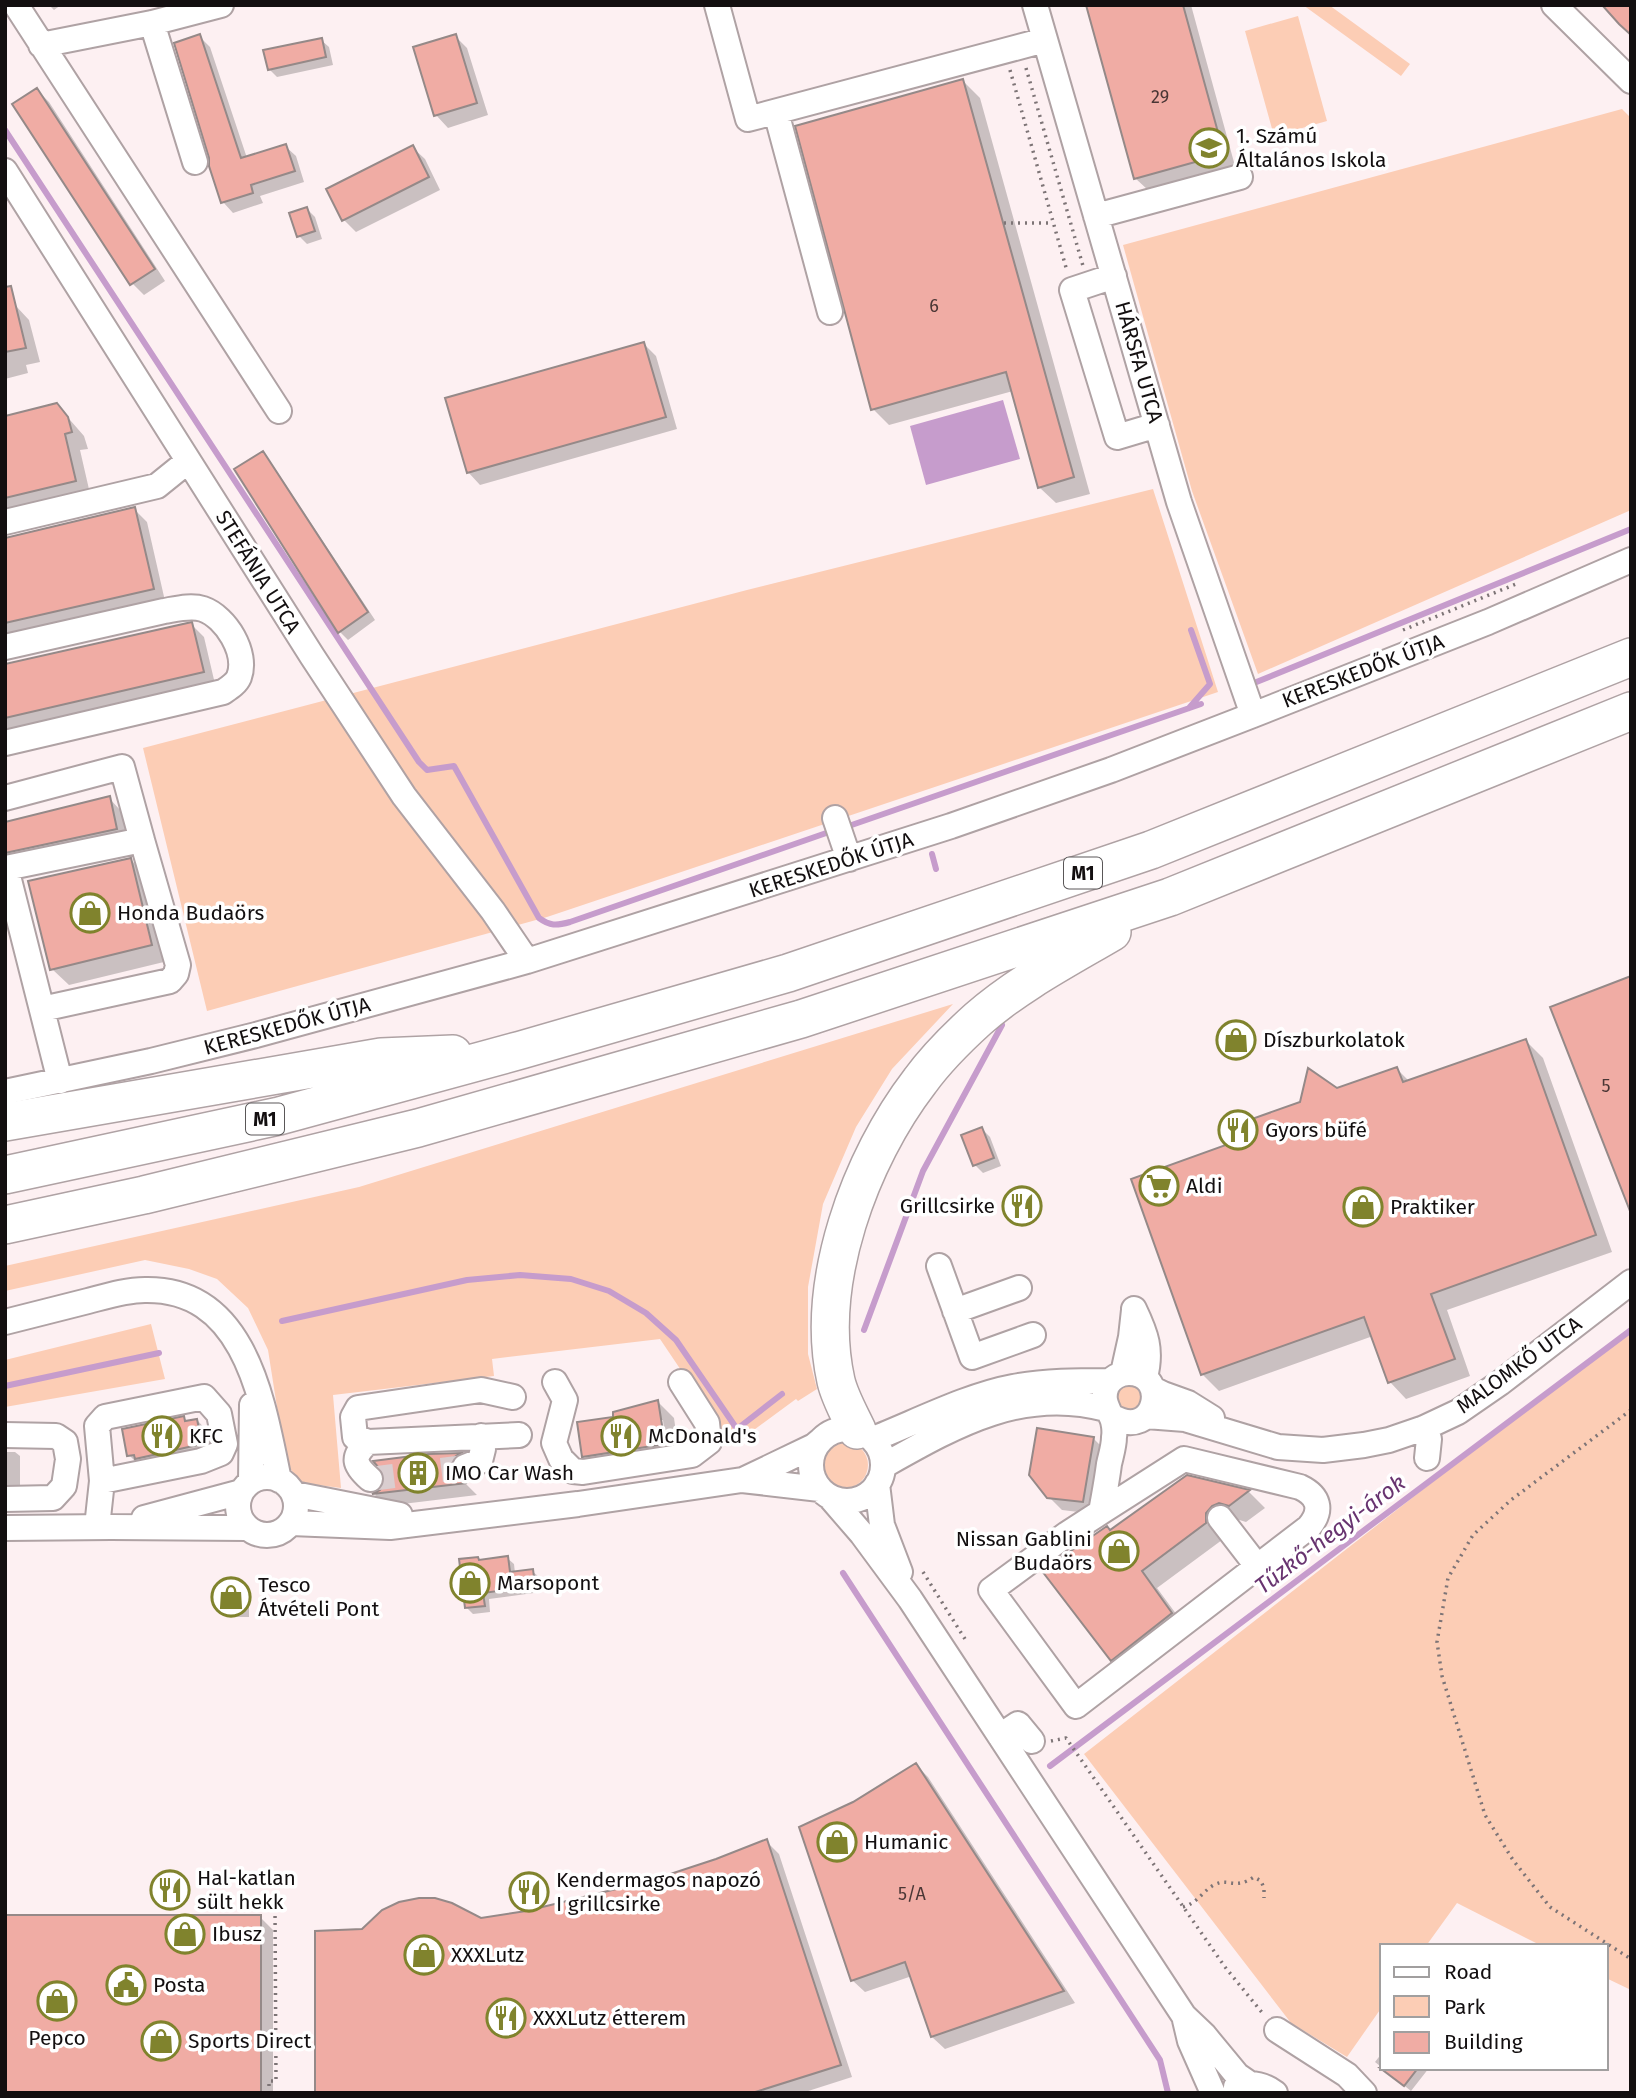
<svg xmlns="http://www.w3.org/2000/svg" width="1636" height="2098" font-family="'Fira Sans',sans-serif">
	<style>
		.green { fill: #fccdb5 }
		.water { fill: #c69ccc }
		.shadow { fill: #0003; fill-rule: evenodd }
		.lines { fill: none; stroke-linecap: round; stroke-linejoin: round }
		.stream { stroke: #c69ccc; stroke-width: 6 }
		.building { fill: #f0aca4; stroke: #958988; stroke-width: 2 }
		.minor-tunnel { stroke: #daced0; stroke-width: 24; stroke-dasharray: 24 12; stroke-linecap: butt }
		.minor-casing { stroke: #afa2a4; stroke-width: 28 }
		.highway-casing { stroke: #afa2a4; stroke-width: 40 }
		.path { stroke: #7d7476; stroke-width: 3.5; stroke-dasharray: 2 5; stroke-linecap: butt }
		.minor { stroke: #fff; stroke-width: 24 }
		.highway { stroke: #fff; stroke-width: 37 }
		.labels { text-anchor: middle; stroke-width: 7; stroke-linejoin: round; paint-order: stroke }
		.number-label { font-size: 18px; fill: #4a3635 }
		.shield { fill: #fff; stroke: #5a5758; stroke-width: 2 }
		.shield-label { font-size: 19px; font-weight: bold; fill: #130f10 }
		.poi-label { font-size: 21px; fill: #130f10; stroke: #fff; text-anchor: start }
		.street-label { font-size: 21px; fill: #130f10; stroke: #fff }
		.water-label { font-size: 23px; font-style: italic; fill: #683470; stroke: #fff }
	</style>
	<rect width="100%" height="100%" fill="#fdf0f2"/>
	<path class="green" d="M1303,5H1329L1410,64L1401,76Z
		M1298,16L1327,121L1274,136L1245,31Z
		M1622,109L1631,118V510L1258,674L1192,491L1123,245Z
		M1153,489L1218,692L547,917L207,1011L143,748L747,590Z
		M953,1004L892,1069L856,1127L823,1204L808,1287V1354L817,1389L798,1401L796,1399L732,1446L660,1339L492,1359L494,1376L333,1395L341,1488L302,1483L286,1464L268,1350L248,1308L217,1279L189,1269L145,1260L5,1291V1266L359,1187Z
		M151,1324L165,1379L5,1407V1360Z
		M1631,1327V1990L1606,1978V1946H1542L1457,1903L1426,1946H1382V2007L1347,2057L1291,2023L1084,1754Z
		M1116 1397a13 13 0 1 1 26 0a13 13 0 1 1-26 0Z
		M822 1465a23 23 0 1 1 46 0a23 23 0 1 1-46 0Z"/>
	<path class="water" d="M1003,400L1020,459L926,485L910,426Z"/>
	<path class="shadow" d="M49,5H61L54,10Z
		M1087,5H1191L1235,166L1148,190L1135,178Z
		M199,36L210,47L247,158L285,146L296,156L304,182L260,196L263,203L233,213L223,202L211,166Z
		M455,36L467,48L488,115L448,128L436,115Z
		M321,40L329,47L333,65L277,77L269,69Z
		M963,81L980,98L1090,494L1056,503L1039,487L1013,391L889,425L873,409Z
		M37,90L49,102L165,281L144,295L132,283Z
		M412,147L425,159L440,190L356,232L344,220Z
		M307,209L315,217L322,239L307,244L299,236Z
		M15,305L29,320L40,362L26,365L28,373L5,379V308Z
		M644,344L656,356L677,429L480,485L468,472Z
		M57,405L84,436L88,449L80,450L91,498L5,518V418Z
		M263,454L270,461L375,620L348,640L340,632L236,470Z
		M134,509L147,522L165,601L5,638V539Z
		M191,624L204,637L215,684L5,733V666Z
		M109,798L121,811L129,841L5,859V824Z
		M130,859L147,876L168,961L69,985L52,969Z
		M1526,1041L1543,1058L1612,1252L1447,1310L1470,1376L1406,1399L1390,1382L1373,1336L1219,1391L1202,1374L1253,1137L1336,1090L1397,1069L1410,1082Z
		M982,1129L990,1137L1001,1166L983,1173L975,1165L964,1136Z
		M658,1402L674,1418L680,1461L601,1473L584,1456L615,1418ZM659,1420H663L667,1453H664Z
		M183,1418L187,1422L197,1420L209,1433L214,1456L141,1467L129,1455Z
		M1094,1439L1106,1451L1095,1514L1062,1510L1049,1497Z
		M5,1452H15L20,1456V1488L5,1490Z
		M460,1454L472,1466L462,1477L463,1483L466,1484L477,1495L386,1506L375,1495L428,1456Z
		M1187,1477L1249,1492L1265,1508L1246,1522L1236,1519L1228,1522L1222,1540L1157,1588L1188,1630L1128,1676L1112,1660L1110,1532Z
		M507,1558L514,1564L515,1573L532,1571L539,1577L541,1592L489,1599L490,1612L473,1614L466,1607L478,1559L481,1562Z
		M241,1586L249,1594V1617H229L221,1609Z
		M916,1765L928,1777L1075,2003L945,2049L932,2037L912,1976L865,1992L852,1980L854,1804Z
		M766,1841L779,1854L852,2077L802,2093H316L363,1930L481,1919L527,1913L649,1882L717,1860Z
		M260,1917L273,1930V2093H5Z
		M1382,2053V2068H1429L1411,2091L1375,2062Z"/>
	<g class="lines">
		<path class="stream" d="M5,130L419,762L427,770L454,766L539,918C550,926 556,926 570,922L832,831
			M1254,683L1631,529
			M1189,708L1210,684L1191,630
			M843,828L1201,704
			M932,854L936,869
			M282,1321L467,1280L520,1275L571,1279L609,1291L646,1313L676,1340L737,1429L782,1394
			M864,1330L923,1171L1002,1025
			M5,1386L159,1353
			M843,1573L1160,2060L1168,2093
			M1050,1766L1631,1330"/>
	</g>
	<path class="building" d="M1086,5H1183L1224,154L1134,179Z
		M1602,5H1631V35L1619,24Z
		M200,34L241,158L286,144L295,171L251,185L253,193L221,203L209,166V158L174,43Z
		M456,34L477,103L434,116L413,47Z
		M322,38L326,57L268,70L263,50Z
		M963,79L1074,477L1038,488L1006,372L871,410L795,126Z
		M37,88L155,269L130,285L12,104Z
		M413,145L429,177L342,221L326,189Z
		M307,207L315,231L297,237L289,213Z
		M11,286L26,348L5,352V287Z
		M644,342L666,417L467,473L445,398Z
		M57,403L68,417L72,432L65,434L76,481L5,498V416Z
		M263,451L368,612L338,633L234,469Z
		M135,507L154,589L5,623V538Z
		M192,622L204,672L5,718V664Z
		M110,796L117,829L5,853V822Z
		M131,858L152,945L50,970L28,881Z
		M1631,976V1211H1630L1550,1007Z
		M1526,1039L1596,1235L1431,1294L1455,1359L1388,1383L1364,1317L1201,1375L1131,1179L1251,1136L1246,1121L1300,1102L1308,1068L1337,1088L1397,1067L1403,1082Z
		M982,1127L994,1158L973,1166L961,1135Z
		M658,1400L665,1444L582,1457L577,1422L613,1417V1412Z
		M184,1416L185,1421L197,1419L202,1444L135,1459L134,1455L127,1456L122,1429Z
		M1037,1428L1094,1437L1083,1502L1047,1498L1029,1475Z
		M461,1453L453,1458L450,1464L451,1472L456,1479L467,1483L372,1494L380,1490L385,1482L384,1474L373,1461L428,1454Z
		M1187,1475L1250,1490L1229,1506L1219,1503L1212,1506L1206,1513V1523L1142,1571L1172,1613L1111,1661L1042,1571L1107,1526L1110,1530Z
		M508,1556L510,1572L533,1569L535,1586L483,1593L485,1606L465,1608L459,1559L478,1557L479,1560Z
		M220,1584H242V1610H220Z
		M916,1763L1064,1991L931,2037L905,1962L851,1981L799,1827L853,1802Z
		M767,1839L841,2065L752,2093H315V1931L362,1929L382,1910L399,1902L419,1898H435L452,1903L481,1918L526,1911L649,1881L716,1859Z
		M5,1915H261V2093H5Z
		M1380,2068H1418L1404,2086Z"/>
	<g class="lines">
		<path class="minor-tunnel" d="M370,1479L465,1467"/>
		<g class="minor-casing">
			<path id="minor" d="M16,5L279,411
				M717,5L748,119L1045,40
				M1035,5L1179,502L1253,715
				M1554,5L1631,81
				M152,23L195,162
				M41,45L152,23L221,5
				M776,112L830,312
				M5,171L312,656L404,796L493,911L527,961
				M1096,216L1240,177
				M1114,276L1072,290L1117,437L1157,425
				M5,522L157,486L188,461
				M5,647L164,611C176,609 191,605 203,609C226,617 248,653 239,677C236,684 229,688 223,692L5,743
				M5,798L122,767L142,840
				M835,818L849,859
				M42,1009L170,981L176,974L178,965L142,840L6,868L60,1081
				M5,1092L151,1061L256,1035L527,961L951,826L1111,770L1253,715L1488,622L1631,560
				M939,1266L972,1357L1033,1335
				M1134,1309C1146,1334 1152,1350 1145,1377
				M955,1311L1019,1288
				M5,1322C33,1315 60,1308 88,1301C107,1296 126,1290 145,1290C247,1288 263,1404 279,1480
				M1123,1373L1131,1337L1134,1310
				M555,1382L565,1400L554,1443L561,1459L573,1471L583,1472L692,1455L709,1442L707,1423L681,1382
				M1153,1389L1163,1394L1188,1403L1212,1418
				M513,1397L481,1390L358,1408L353,1417L355,1437L368,1442L519,1435
				M1146,1416L1185,1419L1278,1447L1323,1450L1364,1445L1389,1440L1424,1428L1458,1412L1500,1383L1631,1282
				M1424,1428L1429,1439L1427,1458
				M811 1465a36 36 0 1 1 72 0a36 36 0 1 1-72 0Z
				M5,1435L56,1436L65,1442L68,1459L64,1486L53,1498L5,1499
				M873,1439C916,1422 969,1395 1013,1387C1045,1381 1077,1381 1110,1381
				M368,1442C351,1457 354,1465 370,1479
				M883,1466C954,1426 1022,1386 1106,1409
				M465,1467L480,1461L483,1449L481,1436
				M238 1506a29 29 0 1 1 58 0a29 29 0 1 1-58 0Z
				M743,1480L814,1446L820,1441
				M251,1481L252,1405
				M877,1484L882,1525L900,1572
				M294,1494L400,1515
				M830,1497L862,1534L910,1599L1184,2016L1204,2035L1237,2075L1250,2084
				M1101,1512L1184,1459L1300,1487C1319,1496 1323,1510 1309,1527L1076,1706L991,1590L1067,1534L1101,1512C1104,1496 1107,1480 1109,1464C1111,1455 1114,1446 1114,1437C1115,1431 1114,1421 1111,1416C1106,1405 1102,1398 1107,1386C1111,1378 1120,1373 1129,1373C1170,1373 1157,1441 1113,1417
				M144,1518L241,1492
				M1220,1518L1257,1566
				M291,1523L390,1527L578,1504L742,1480L820,1489
				M97,1527L102,1481L97,1426L105,1417L204,1397L219,1414L225,1444L221,1453L201,1461L102,1481
				M5,1528L111,1527L247,1528
				M1000,1736L1018,1724L1032,1741
				M1185,2020L1190,2041L1213,2093
				M1277,2030L1347,2075L1364,2093
				M1236,2087C1250,2082 1263,2084 1275,2093"/>
		</g>
		<g class="highway-casing">
			<path id="highway" d="M5,1122L381,1057L453,1054
				M5,1175L279,1116L521,1050L788,973L1151,850L1631,657
				M5,1225L144,1195L418,1128L801,1019L1170,897L1631,711
				M857,1430C850,1415 840,1398 836,1381C814,1283 860,1159 920,1081C936,1059 957,1038 978,1019C1018,984 1066,959 1112,932"/>
		</g>
		<path class="path" d="M1026,68L1083,266
			M1010,70L1067,271
			M1004,223H1053
			M1403,630L1516,584
			M1631,1410L1511,1500L1473,1535L1448,1578L1437,1642L1442,1676L1485,1815L1513,1860L1550,1907L1631,1959
			M923,1572L965,1639
			M1051,1741L1066,1738L1225,1967L1264,2015
			M1183,1907C1198,1903 1204,1889 1216,1884C1230,1878 1234,1890 1254,1877L1261,1881L1264,1888V1898
			M269,2093V2081H276L275,1908"/>
		<use href="#minor" class="minor"/>
		<use href="#highway" class="highway"/>
	</g>
	<defs>
		<g id="school-ring" transform="scale(2.0125)"><circle r="9.5" fill="#fff" stroke="#80832d" stroke-width="1.5"/><path d="M0-5L7-2L0 1L-7-2ZM-4 1L0 2.5L4 1V4Q0 6-4 4Z" fill="#80832d"/></g>
		<g id="shop-ring" transform="scale(2.0125)"><circle r="9.5" fill="#fff" stroke="#80832d" stroke-width="1.5"/><path d="M-5-2.5h2.3a2.7 3.5 0 0 1 5.4 0H5L5.5 6h-11ZM-1.5-2.5h3a1.5 2.3 0 0 0-3 0Z" fill="#80832d"/></g>
		<g id="restaurant-ring" transform="scale(2.0125)"><circle r="9.5" fill="#fff" stroke="#80832d" stroke-width="1.5"/><path d="M-5-6h1v4h1v-4h1v4h1v-4h1v5L-1.5 .5V6h-2V.5L-5-1ZM5-6V6H3V1.5H1.5Q1.5-4 5-6Z" fill="#80832d"/></g>
		<g id="supermarket-ring" transform="scale(2.0125)"><circle r="9.5" fill="#fff" stroke="#80832d" stroke-width="1.5"/><path d="M-6-5.5h2.5l.6 2H6L4.5 2H-2.5L-4.4-4H-6ZM-1.5 3.2a1.3 1.3 0 1 0 .1 0ZM3 3.2a1.3 1.3 0 1 0 .1 0Z" fill="#80832d"/></g>
		<g id="building-ring" transform="scale(2.0125)"><circle r="9.5" fill="#fff" stroke="#80832d" stroke-width="1.5"/><path d="M-4-6H4V6H1V3H-1V6H-4ZM-2.5-4.3h1.7v1.8h-1.7ZM.8-4.3h1.7v1.8H.8ZM-2.5-1h1.7V.8h-1.7ZM.8-1h1.7V.8H.8Z" fill="#80832d"/></g>
		<g id="civic-ring" transform="scale(2.0125)"><circle r="9.5" fill="#fff" stroke="#80832d" stroke-width="1.5"/><path d="M-.6-6.5H3V-4.5H.6V-3L4-1V1h2V6H-6V1h2V-1L-.6-3ZM-1.2 2.5V6h2.4V2.5Z" fill="#80832d"/></g>
	</defs>
	<g fill-rule="evenodd">
		<use href="#school-ring" x="1209" y="148"/>
		<use href="#shop-ring" x="90" y="913"/>
		<use href="#shop-ring" x="1236" y="1040"/>
		<use href="#restaurant-ring" x="1238" y="1130"/>
		<use href="#supermarket-ring" x="1159" y="1186"/>
		<use href="#restaurant-ring" x="1022" y="1206"/>
		<use href="#shop-ring" x="1363" y="1207"/>
		<use href="#restaurant-ring" x="162" y="1436"/>
		<use href="#restaurant-ring" x="621" y="1436"/>
		<use href="#building-ring" x="418" y="1473"/>
		<use href="#shop-ring" x="1119" y="1551"/>
		<use href="#shop-ring" x="470" y="1583"/>
		<use href="#shop-ring" x="231" y="1597"/>
		<use href="#shop-ring" x="837" y="1842"/>
		<use href="#restaurant-ring" x="170" y="1890"/>
		<use href="#restaurant-ring" x="529" y="1892"/>
		<use href="#shop-ring" x="185" y="1934"/>
		<use href="#shop-ring" x="424" y="1955"/>
		<use href="#civic-ring" x="126" y="1985"/>
		<use href="#shop-ring" x="57" y="2001"/>
		<use href="#restaurant-ring" x="506" y="2018"/>
		<use href="#shop-ring" x="161" y="2041"/>
	</g>
	<g class="labels">
		<g class="number-label">
			<text x="1160" y="103">29</text>
			<text x="934" y="312">6</text>
			<text x="1606" y="1092">5</text>
			<text x="912" y="1900">5/A</text>
		</g>
		<g class="shield">
			<rect x="1064" y="857.5" width="38" height="31" rx="5"/>
			<rect x="246" y="1103.5" width="38" height="31" rx="5"/>
		</g>
		<g class="shield-label">
			<text x="1083" y="880">M1</text>
			<text x="265" y="1126">M1</text>
		</g>
		<g class="poi-label">
			<text x="1236" y="143">1. Számú<tspan x="1236" dy="24">Általános Iskola</tspan></text>
			<text x="117" y="920">Honda Budaörs</text>
			<text x="1263" y="1047">Díszburkolatok</text>
			<text x="1265" y="1137">Gyors büfé</text>
			<text x="1186" y="1193">Aldi</text>
			<text x="995" y="1213" text-anchor="end">Grillcsirke</text>
			<text x="1390" y="1214">Praktiker</text>
			<text x="189" y="1443">KFC</text>
			<text x="648" y="1443">McDonald's</text>
			<text x="445" y="1480">IMO Car Wash</text>
			<text x="1092" y="1546" text-anchor="end">Nissan Gablini<tspan x="1092" dy="24">Budaörs</tspan></text>
			<text x="497" y="1590">Marsopont</text>
			<text x="258" y="1592">Tesco<tspan x="258" dy="24">Átvételi Pont</tspan></text>
			<text x="864" y="1849">Humanic</text>
			<text x="197" y="1885">Hal-katlan<tspan x="197" dy="24">sült hekk</tspan></text>
			<text x="556" y="1887">Kendermagos napozó<tspan x="556" dy="24">I grillcsirke</tspan></text>
			<text x="212" y="1941">Ibusz</text>
			<text x="451" y="1962">XXXLutz</text>
			<text x="153" y="1992">Posta</text>
			<text x="533" y="2025">XXXLutz étterem</text>
			<text x="57" y="2045" text-anchor="middle">Pepco</text>
			<text x="188" y="2048">Sports Direct</text>
		</g>
		<g class="street-label">
			<text transform="translate(1139 362) rotate(74)" y="7">HÁRSFA UTCA</text>
			<text transform="translate(258 572) rotate(58)" y="7">STEFÁNIA UTCA</text>
			<text transform="translate(1363 671) rotate(-21)" y="7">KERESKEDŐK ÚTJA</text>
			<text transform="translate(831 865) rotate(-18)" y="7">KERESKEDŐK ÚTJA</text>
			<text transform="translate(287 1026) rotate(-15)" y="7">KERESKEDŐK ÚTJA</text>
			<text transform="translate(1519 1365) rotate(-36)" y="7">MALOMKŐ UTCA</text>
		</g>
		<g class="water-label">
			<text transform="translate(1330 1534) rotate(-37)" y="8">Tűzkő-hegyi-árok</text>
		</g>
	</g>
	<rect width="1636" height="2098" fill="none" stroke="#130f10" stroke-width="14"/>
	<rect x="1380" y="1944" width="228" height="126" fill="#ffffff" stroke="#a19f9f" stroke-width="2"/>
	<rect x="1394" y="1967" width="35" height="10" fill="#ffffff" stroke="#a19f9f" stroke-width="2"/>
	<text x="1444" y="1979" font-size="21" fill="#130f10">Road</text>
	<rect x="1394" y="1996" width="35" height="21" fill="#fccdb5" stroke="#a19f9f" stroke-width="2"/>
	<text x="1444" y="2014" font-size="21" fill="#130f10">Park</text>
	<rect x="1394" y="2032" width="35" height="21" fill="#f0aca4" stroke="#a19f9f" stroke-width="2"/>
	<text x="1444" y="2049" font-size="21" fill="#130f10">Building</text>
</svg>
